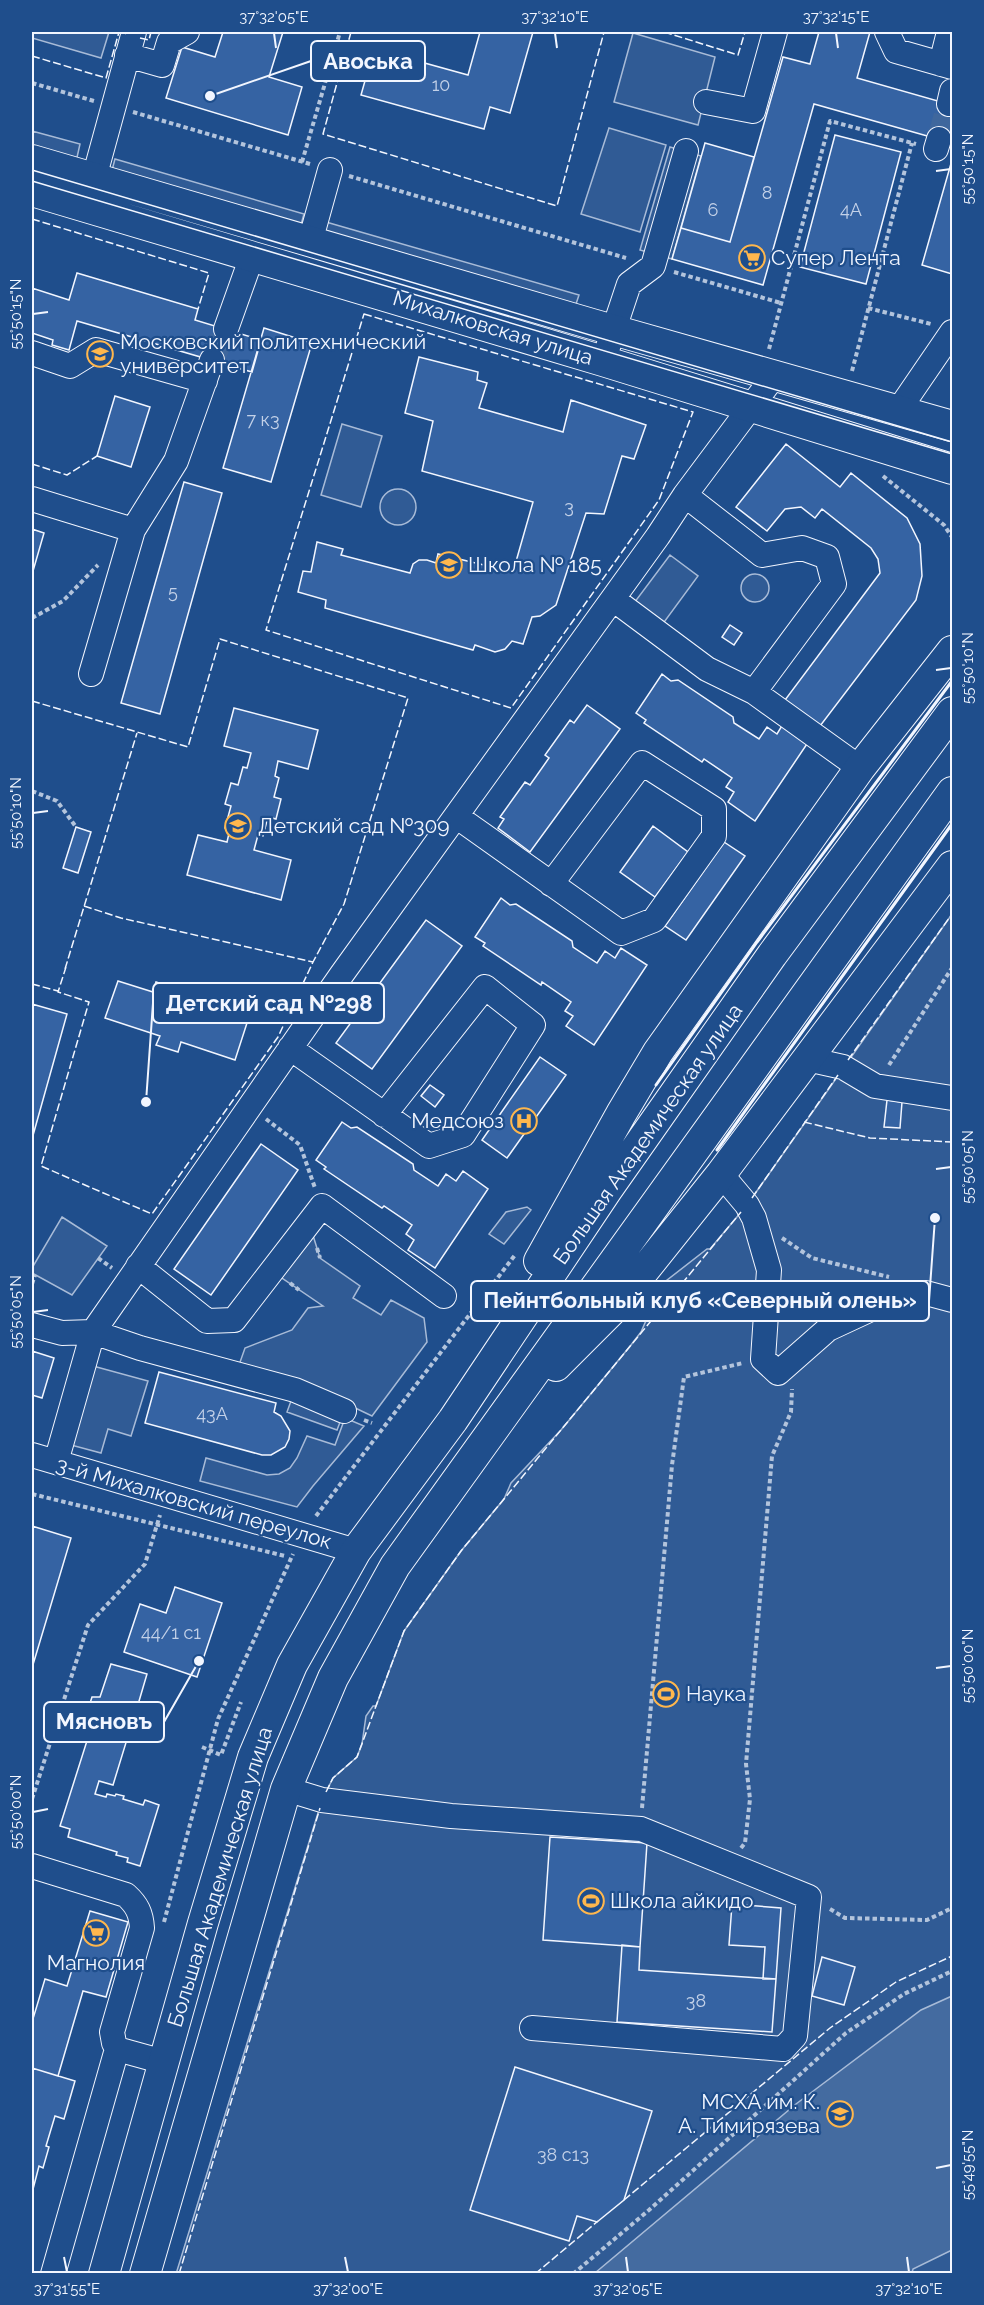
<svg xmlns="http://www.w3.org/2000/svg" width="984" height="2305" font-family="Raleway,sans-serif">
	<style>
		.built { fill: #305b95; stroke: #a8bbd7; stroke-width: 1.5 }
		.water { fill: #446ba0; stroke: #a8bbd7; stroke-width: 1.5 }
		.building { fill: #3563a3; stroke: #f2f6ff; stroke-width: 1.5 }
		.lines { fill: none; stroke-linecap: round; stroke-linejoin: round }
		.minor-tunnel { stroke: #3f679d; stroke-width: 24; stroke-dasharray: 24 12; stroke-linecap: butt }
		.minor-casing { stroke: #f2f6ff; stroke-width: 26 }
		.major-casing { stroke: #f2f6ff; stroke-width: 32 }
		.path { stroke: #b3c4dc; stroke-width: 4; stroke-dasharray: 4.5 3; stroke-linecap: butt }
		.minor { stroke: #1f4e8c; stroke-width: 24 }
		.major { stroke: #1f4e8c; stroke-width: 30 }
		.tram { stroke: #f2f6ff; stroke-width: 1.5 }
		.fence { stroke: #f2f6ff; stroke-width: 1.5; stroke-dasharray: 8 3; stroke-linecap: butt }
		.wall { stroke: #f2f6ff; stroke-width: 3 }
		.ticks { fill: none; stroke: #f2f6ff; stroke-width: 2 }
		.labels { text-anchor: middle; stroke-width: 4.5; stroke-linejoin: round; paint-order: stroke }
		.number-label { font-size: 18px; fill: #c3d1e8 }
		.poi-label { font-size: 21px; fill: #f2f6ff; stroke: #1f4e8c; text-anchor: start }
		.street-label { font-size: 21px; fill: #f2f6ff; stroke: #1f4e8c }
		.leader { fill: none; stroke: #f2f6ff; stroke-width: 2 }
		.callout-dot { fill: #f2f6ff; stroke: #1f4e8c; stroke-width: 2 }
		.callout { fill: #1f4e8c; stroke: #f2f6ff; stroke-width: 2 }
		.callout-label { font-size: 22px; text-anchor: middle; font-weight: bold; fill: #f2f6ff }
		.neatline { fill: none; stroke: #f2f6ff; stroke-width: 2 }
		.ticks-label { font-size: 15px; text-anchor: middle; fill: #f2f6ff }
	</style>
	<rect width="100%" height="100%" fill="#1f4e8c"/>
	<path class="built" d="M32,32H109L101,58L32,38Z
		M633,33L715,57L698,125L614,102Z
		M609,128L666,145L640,232L581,214Z
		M32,131L80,144L76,162L32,150Z
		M670,147L701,156L672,259L640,250Z
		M115,159L304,214L300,228L111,174Z
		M326,222L579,295L574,310L323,236Z
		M342,424L382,436L361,507L321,495Z
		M380 507a18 18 0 1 1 36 0a18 18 0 1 1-36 0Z
		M670,555L698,576L662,625L634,603Z
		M741 588a14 14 0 1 1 28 0a14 14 0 1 1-28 0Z
		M952,914V2273L176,2274L322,1800L333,1778L357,1757L362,1744L366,1716L373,1706H376L404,1631L461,1551L504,1499L511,1483L561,1430L631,1345L641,1332L662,1284L707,1249H710L747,1205Z
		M527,1207L531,1210L504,1244L489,1234L506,1212Z
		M62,1217L107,1246L72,1295L32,1273V1268Z
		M312,1232L320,1258L360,1286L353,1298L381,1315L391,1300L424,1318L427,1342L372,1416L347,1404L337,1430L287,1412L295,1390L239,1365L245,1348L292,1330L308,1308L323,1306L279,1276Z
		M93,1366L148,1381L131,1436L108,1429L101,1453L71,1445Z
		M345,1418L364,1426L313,1486L297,1507L200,1481L206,1458L267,1475L279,1474L290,1468L297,1458L307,1436L335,1445Z"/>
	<path class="water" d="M952,1996V2250L913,2269L912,2273H595L796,2104L921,2010Z"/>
	<path class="building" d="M223,32H283L269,77L302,87L288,135L166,98L182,47L215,57Z
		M480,32H533L510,113L490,107L484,129L361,95L374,49L468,75Z
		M819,32H870L857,78L952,105V143L814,104L763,285L672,259L681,228L730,242L783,57L810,64Z
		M835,135L901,152L866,284L800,267Z
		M705,143L754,157L730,242L681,228Z
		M952,160V274L922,265Z
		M77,273L198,309L195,320L261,340L252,372L77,321L69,350L52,345L53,340L32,333V288L69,300Z
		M264,328L312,343L271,482L223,468Z
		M419,357L478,372L477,380L487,383L479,408L563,432L571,400L646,425L634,459L622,456L604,514L586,513L556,605L540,616L532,617L523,644L512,641L505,649L495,652L475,645L473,650L325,608L326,600L298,592L303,571L311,572L317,542L343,549L341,555L410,573L413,564L419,560H427L436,563L438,554L513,572L533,502L422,471L433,421L405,413Z
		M115,396L150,407L131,467L97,456Z
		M786,444L840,487L851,473L907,518L920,544L922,576L916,600L817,730L782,704L880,573L878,559L871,548L822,509L815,518L801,507L785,509L767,531L736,507Z
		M184,482L222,493L160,714L121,703Z
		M32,529L44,533L33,571L32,570Z
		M730,625L742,633L734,645L722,637Z
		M662,674L671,681L678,680L733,717L734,723L759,739L767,727L777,734L783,724L809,741L755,821L728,802L734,792L726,787L732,778L704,759L702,762L644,723L646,720L636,713Z
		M587,705L620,729L530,852L498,828L504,819L500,817L525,782L530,785L549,758L545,755L570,720L574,723Z
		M234,708L318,730L308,769L278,761L275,776L279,778L274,797L281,799L276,819L268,817L263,836L258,835L254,850L291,860L281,900L187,875L198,835L227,842L230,829L225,828L231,806L225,804L231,783L238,785L243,767L247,768L251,753L224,746Z
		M653,826L688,852L655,897L620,872Z
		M76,827L91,832L78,873L63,868Z
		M724,842L745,856L686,940L665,926Z
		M501,898L510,905L516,904L572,941L573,947L597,963L605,951L615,958L621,948L647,965L594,1045L566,1026L573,1016L565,1011L571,1002L542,982L541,985L483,946L485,943L475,937Z
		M426,920L462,946L372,1069L336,1043Z
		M118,981L153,992L156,982L214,1001L211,1012L247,1023L235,1060L181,1042L178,1052L156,1045L160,1036L105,1018Z
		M32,1004L67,1014L32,1139Z
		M540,1057L566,1075L507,1158L482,1140Z
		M430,1085L444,1095L435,1107L421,1096Z
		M887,1100L902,1102L900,1128L884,1127Z
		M342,1122L351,1128L357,1127L413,1164L414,1170L438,1186L446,1174L456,1181L463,1171L488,1189L435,1268L408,1250L414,1240L406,1234L412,1225L384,1206L382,1208L324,1169L326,1167L316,1160Z
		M261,1144L298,1170L211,1295L174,1269Z
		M32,1351L54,1358L42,1398L32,1395Z
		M159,1372L276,1403L274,1412L281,1416L290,1431L289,1439L285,1447L271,1455H262L145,1423Z
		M32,1526L71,1538L32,1668Z
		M175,1587L222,1603L197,1677L124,1652L140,1604L166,1613Z
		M111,1664L147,1674L137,1708L141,1714L136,1734L128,1736L113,1785L99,1781L95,1794L106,1797L107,1794L115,1796L116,1794L124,1796L123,1799L143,1805L145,1800L159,1805L140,1866L127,1862L128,1858L116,1855L117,1852L68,1837L70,1829L60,1826L92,1725L85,1719L92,1697H100Z
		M550,1837L647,1843L640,1947L543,1940Z
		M732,1904L781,1908L776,1979H763L765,1947L729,1945Z
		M90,1911L128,1922L106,1997L83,1991L58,2076L32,2068V2022L45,1979L67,1986Z
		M622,1945L640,1947L639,1970L776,1979L772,2032L617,2022Z
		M822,1957L855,1967L844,2005L812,1996Z
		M515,2067L652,2111L624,2200L597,2222L577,2216L569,2241L470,2210Z
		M32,2068L75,2081L64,2119L55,2116L46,2146L49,2147L43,2168L39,2166L32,2193Z"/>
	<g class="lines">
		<path class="minor-tunnel" d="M939,139L949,104
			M212,360L226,329"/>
		<g class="minor-casing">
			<path id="minor" d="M887,32L896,51L952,67
				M127,55L162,65L169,42L187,32
				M941,64L949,32
				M706,102L753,111L775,32
				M949,104L952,91
				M936,149L939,139
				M94,178L134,32
				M310,242L330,170
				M226,329L252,256
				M608,347L629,284L653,266L686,151
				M32,353L70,366L96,350L205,381
				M898,411L952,332
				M685,495L762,555L802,548L827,557L834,584L754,692
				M32,499L133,530L91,674
				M133,530L176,461L212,360
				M613,599L707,669L754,692L860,768
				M456,816L621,933L654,920L714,836V809L642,763L551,884
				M290,1048L429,1146L463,1135L533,1025L485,987L384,1115
				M807,1059L843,1067L875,1086L952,1098
				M721,1174L747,1205L754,1218L769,1270L763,1359L778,1373L828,1329L886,1302L926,1293L952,1300
				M138,1266L207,1321L234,1320L322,1206L444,1296
				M32,1325L62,1333L93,1332L140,1348L295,1390L344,1411
				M32,1455L356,1551
				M56,1462L93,1332L342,974L658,536L685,495L774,376
				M286,1789L322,1800L451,1816L641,1829L809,1897L795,2036L783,2049L532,2028
				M32,1866L126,1895C137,1905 141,1913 142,1928L112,2032L114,2043L117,2049L164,2062
				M53,2274L117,2049"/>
		</g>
		<g class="major-casing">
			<path id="major" d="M32,160L592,324L952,426
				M32,191L603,361L952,469
				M539,1261L621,1114L658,1052L860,768L952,651
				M556,1366L614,1308L721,1174L952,866
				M104,2274L203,1923L253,1757L292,1665L356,1551L453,1420L607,1190L772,955L952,712
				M145,2274L286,1789L333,1678L395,1566L952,792"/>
		</g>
		<path class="path" d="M32,83L94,101
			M133,112L310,164
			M302,162L340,32
			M349,176L626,258
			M674,272L781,303
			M868,308L931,324
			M769,349L830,121L916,144
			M852,371L912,143
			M883,476L944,525L952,537
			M32,618L63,601L98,565
			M32,791L57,801L76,827
			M889,1065L952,968
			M266,1119L300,1145L315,1188
			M782,1238L812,1258L889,1277
			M317,1248L320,1258
			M98,1258L112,1268
			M290,1283L299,1290
			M32,1284L35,1275
			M364,1420L372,1423
			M32,1494L285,1556
			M316,1516L515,1255
			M202,1747L221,1755L241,1702
			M32,1799L88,1625L145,1564L160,1515
			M642,1808L672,1465L684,1377L743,1363
			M741,1848L745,1843L750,1799L746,1764L772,1456L791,1412L792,1389
			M830,1909L845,1918L927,1920L952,1908
			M164,1922L218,1719L293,1554
			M573,2274L649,2210L846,2033L904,1994L952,1971"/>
		<use href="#minor" class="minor"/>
		<use href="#major" class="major"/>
		<path class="tram" d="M32,170L952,442
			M32,181L952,454"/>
		<path class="fence" d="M351,32L323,134L557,206L604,32
			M664,32L738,55L745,32
			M140,38L149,40L151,32
			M32,56L106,78L119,32L126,34
			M32,219L209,273L198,309
			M364,314L693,412L659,500L511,708L266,630Z
			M32,464L67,475L97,456
			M32,701L188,747L220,639L408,698L344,904L313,962L278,1037L152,1214L41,1166L89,1002L58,992L66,967
			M84,906L121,918L313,962
			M65,969L137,733
			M32,984L58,991
			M848,1060L952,914
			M804,1122L870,1138L952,1142
			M752,1198L838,1075
			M326,1792L333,1778L357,1757L404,1631L461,1551L741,1212
			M624,2200L830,2028L896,1982L952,1956
			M179,2274L320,1808
			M535,2274L598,2221"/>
		<path class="wall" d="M656,1085L757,942L952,681
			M717,1150L952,824"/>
	</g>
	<path class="ticks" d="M274,33L276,48M555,33L557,48M836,33L838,48M936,171L951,169M33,314L48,312M936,670L951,668M33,813L48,811M936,1169L951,1167M33,1312L48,1310M936,1668L951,1666M33,1812L48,1809M936,2168L951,2165M64,2257L67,2272M345,2257L348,2272M626,2257L628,2272M907,2257L909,2272"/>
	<defs>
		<g id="supermarket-ring" transform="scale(1.35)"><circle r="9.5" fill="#1f4e8c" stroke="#ffb74d" stroke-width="1.5"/><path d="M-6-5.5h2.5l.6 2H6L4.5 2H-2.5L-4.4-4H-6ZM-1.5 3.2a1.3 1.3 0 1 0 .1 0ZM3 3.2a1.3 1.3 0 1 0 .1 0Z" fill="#ffb74d"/></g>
		<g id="university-ring" transform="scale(1.35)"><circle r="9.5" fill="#1f4e8c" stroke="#ffb74d" stroke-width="1.5"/><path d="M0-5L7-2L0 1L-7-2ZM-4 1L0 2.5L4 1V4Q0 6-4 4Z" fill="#ffb74d"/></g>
		<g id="school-ring" transform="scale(1.35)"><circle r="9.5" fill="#1f4e8c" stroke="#ffb74d" stroke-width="1.5"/><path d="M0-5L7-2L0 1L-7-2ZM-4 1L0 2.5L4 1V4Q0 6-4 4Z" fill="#ffb74d"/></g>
		<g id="hospital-ring" transform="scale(1.35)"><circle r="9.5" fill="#1f4e8c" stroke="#ffb74d" stroke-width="1.5"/><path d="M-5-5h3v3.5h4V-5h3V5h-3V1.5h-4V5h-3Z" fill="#ffb74d"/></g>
		<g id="stadium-ring" transform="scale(1.35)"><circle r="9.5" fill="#1f4e8c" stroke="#ffb74d" stroke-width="1.5"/><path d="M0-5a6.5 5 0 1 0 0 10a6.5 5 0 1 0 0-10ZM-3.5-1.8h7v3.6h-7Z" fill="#ffb74d"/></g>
	</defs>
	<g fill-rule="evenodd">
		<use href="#supermarket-ring" x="752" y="258"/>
		<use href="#university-ring" x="100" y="354"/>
		<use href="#school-ring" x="449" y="565"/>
		<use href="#school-ring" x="238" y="826"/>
		<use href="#hospital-ring" x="524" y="1121"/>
		<use href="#stadium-ring" x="666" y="1694"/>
		<use href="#stadium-ring" x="591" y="1901"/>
		<use href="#supermarket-ring" x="96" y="1933"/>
		<use href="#university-ring" x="840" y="2114"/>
	</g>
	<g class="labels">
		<g class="number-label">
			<text x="441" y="91">10</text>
			<text x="767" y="199">8</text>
			<text x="713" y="216">6</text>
			<text x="851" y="216">4А</text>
			<text x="263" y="426">7 к3</text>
			<text x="569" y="513">3</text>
			<text x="173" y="598">5</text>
			<text x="212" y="1420">43А</text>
			<text x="171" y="1639">44/1 с1</text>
			<text x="696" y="2007">38</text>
			<text x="563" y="2161">38 с13</text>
		</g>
		<g class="poi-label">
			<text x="771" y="265">Супер Лента</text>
			<text x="120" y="349">Московский политехнический<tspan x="120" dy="24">университет</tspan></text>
			<text x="468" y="572">Школа № 185</text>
			<text x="258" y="833">Детский сад №309</text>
			<text x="504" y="1128" text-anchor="end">Медсоюз</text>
			<text x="686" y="1701">Наука</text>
			<text x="610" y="1908">Школа айкидо</text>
			<text x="96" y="1970" text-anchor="middle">Магнолия</text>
			<text x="820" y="2109" text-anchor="end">МСХА им. К.<tspan x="820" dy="24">А. Тимирязева</tspan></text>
		</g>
		<g class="street-label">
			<text transform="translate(493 328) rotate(17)" y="7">Михалковская улица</text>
			<text transform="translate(648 1134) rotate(-55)" y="7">Большая Академическая улица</text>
			<text transform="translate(194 1503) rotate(16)" y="7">3-й Михалковский переулок</text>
			<text transform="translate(220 1877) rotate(-73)" y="7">Большая Академическая улица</text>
		</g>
	</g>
	<path class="leader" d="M210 96L311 61M146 1102L153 1003M935 1218L929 1301M199 1661L164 1722"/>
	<g class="callout-dot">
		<circle cx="210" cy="96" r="6"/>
		<circle cx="146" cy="1102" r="6"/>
		<circle cx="935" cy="1218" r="6"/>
		<circle cx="199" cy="1661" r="6"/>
	</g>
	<g class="callout">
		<rect x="311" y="41" width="114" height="40" rx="6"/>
		<rect x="153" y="983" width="231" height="40" rx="6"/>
		<rect x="471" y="1281" width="458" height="40" rx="6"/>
		<rect x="44" y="1702" width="120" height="40" rx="6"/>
	</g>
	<g class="callout-label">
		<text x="368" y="69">Авоська</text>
		<text x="269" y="1011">Детский сад №298</text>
		<text x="700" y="1308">Пейнтбольный клуб «Северный олень»</text>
		<text x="104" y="1729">Мясновъ</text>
	</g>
	<rect width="984" height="2305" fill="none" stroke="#1f4e8c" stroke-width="66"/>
	<rect x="33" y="33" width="918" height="2239" class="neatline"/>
	<g class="ticks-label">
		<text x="274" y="22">37°32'05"E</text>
		<text x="555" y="22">37°32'10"E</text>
		<text x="836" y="22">37°32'15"E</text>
		<text transform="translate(968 169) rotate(-90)" y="5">55°50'15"N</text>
		<text transform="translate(16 314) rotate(-90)" y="5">55°50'15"N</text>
		<text transform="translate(968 668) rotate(-90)" y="5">55°50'10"N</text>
		<text transform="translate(16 813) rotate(-90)" y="5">55°50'10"N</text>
		<text transform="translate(968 1167) rotate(-90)" y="5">55°50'05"N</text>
		<text transform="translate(16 1312) rotate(-90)" y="5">55°50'05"N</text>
		<text transform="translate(968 1666) rotate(-90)" y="5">55°50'00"N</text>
		<text transform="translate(16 1812) rotate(-90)" y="5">55°50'00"N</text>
		<text transform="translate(968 2165) rotate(-90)" y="5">55°49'55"N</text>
		<text x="67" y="2294">37°31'55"E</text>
		<text x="348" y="2294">37°32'00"E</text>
		<text x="628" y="2294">37°32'05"E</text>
		<text x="909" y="2294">37°32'10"E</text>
	</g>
</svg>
